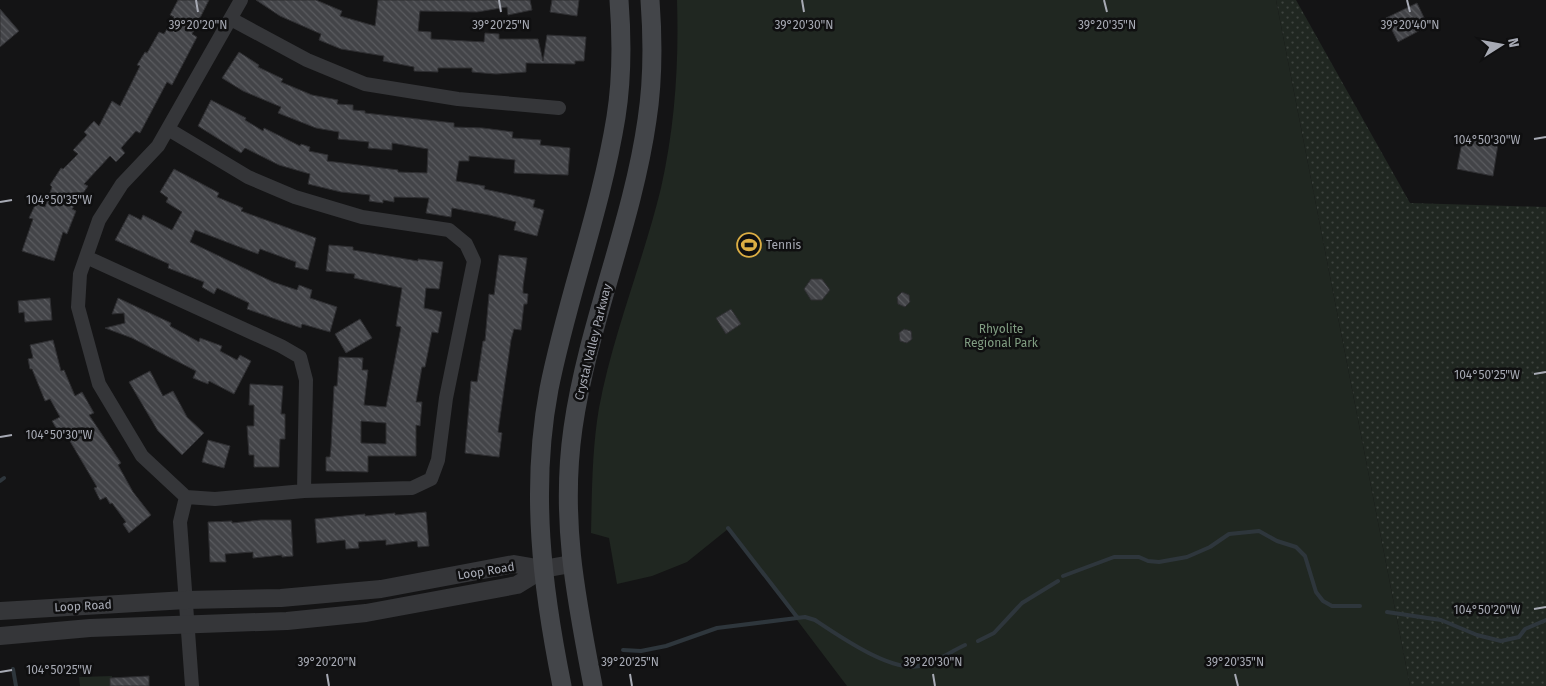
<svg xmlns="http://www.w3.org/2000/svg" width="1546" height="686" font-family="'Fira Sans',sans-serif">
	<style>
		.grass { fill: url(#grass-dots) }
		.park { fill: #202721 }
		.lines { fill: none; stroke-linecap: round; stroke-linejoin: round }
		.stream { stroke: #2e363c; stroke-width: 4 }
		.building { fill: url(#building-back-hatch); stroke: #2e2e31; fill-rule: evenodd }
		.minor { stroke: #353639; stroke-width: 14 }
		.tertiary { stroke: #353639; stroke-width: 18 }
		.secondary { stroke: #434549; stroke-width: 19 }
		.ticks { fill: none; stroke: #a7aab4; stroke-width: 2 }
		.labels { text-anchor: middle; stroke-width: 5; stroke-linejoin: round; paint-order: stroke }
		.poi-label { font-size: 12px; fill: #a7aab4; stroke: #0f0f10; text-anchor: start }
		.park-label { font-size: 12px; fill: #809d82; stroke: #0f0f10 }
		.street-label { font-size: 12px; fill: #a7aab4; stroke: #0f0f10 }
		.ticks-label { font-size: 12px; text-anchor: middle; fill: #a7aab4; stroke: #0f0f10; stroke-width: 5; stroke-linejoin: round; paint-order: stroke }
	</style>
	<defs>
		<pattern id="grass-dots" width="8" height="8" patternUnits="userSpaceOnUse" patternTransform="scale(1.25)"><rect width="8" height="8" fill="#202721"/><path d="M2 2h.1M6 6h.1" fill="none" stroke="#3e443f" stroke-width="1.8" stroke-linecap="round"/></pattern>
		<pattern id="building-back-hatch" width="6" height="6" patternUnits="userSpaceOnUse" patternTransform="scale(1.25)"><rect width="6" height="6" fill="#434448"/><path d="M-1 5l2 2M0 0l6 6M5-1l2 2" fill="none" stroke="#5b5c60"/></pattern>
	</defs>
	<rect width="100%" height="100%" fill="#141415"/>
	<path class="grass" d="M1276,0H1296L1410,203L1546,207V686H1410Z"/>
	<path class="park" d="M677,0H1276L1410,686H847L728,529L687,562L652,576L617,584L609,538L591,533C592,491 592,449 599,408C613,333 643,262 661,188C675,126 679,64 677,0Z
		M112,676V686H80L79,677Z"/>
	<g class="lines">
		<path class="stream" d="M0,481L4,478
			M728,528L797,617
			M1063,576L1114,557H1139L1148,561L1159,562L1187,557L1210,547L1229,534L1259,531L1277,541L1296,547L1305,556L1316,592L1323,601L1332,606H1360
			M1387,612L1441,620L1477,635L1501,641L1519,637L1525,629L1546,620
			M978,641L994,633L1022,603L1058,581
			M623,650L641,651L666,646L717,628L805,617L815,620C839,636 891,672 919,666C937,663 949,652 965,645
			M13,669L16,686"/>
	</g>
	<path class="building" d="M178,0H209L192,34L197,37L172,85L167,82L140,133L136,131L121,148L125,153L116,162L110,156L84,184L88,186L72,209L76,211L67,234L63,232L54,261L22,251L33,219L29,218L36,203L45,207L52,187L50,185L61,168L63,169L78,154L73,150L87,135L84,132L94,121L99,126L112,101L120,106L140,66L137,65L145,52L147,53L159,32L164,34L174,17L170,15Z
		M256,0H316L342,11L340,16L375,26L378,0H530L532,10L508,15L507,7L477,12L420,11L418,31L431,32V39L484,42L485,33L499,34V39H538L543,61L547,35L586,37L584,61H575V64L526,63V72L496,74L472,72V68H438V72L414,71V67L383,61L384,56L341,49L319,40L321,34L280,16Z
		M552,0H579L577,16L550,12Z
		M1417,3L1428,26L1398,42L1386,18Z
		M0,9L19,31L0,47Z
		M239,52L259,65L258,67L283,79L281,82L312,95L338,100L337,104L353,105V110L365,111V113L454,123V127L483,128L513,132L512,138L541,140L540,145L570,148L568,175L514,173L515,160L469,156V161H459L456,181L485,186L484,189L535,200L533,207L544,210L537,236L514,230L516,222L489,215L452,208L451,217L426,213L429,198L394,197V202L383,200V203L369,201L370,195L341,192L308,184L310,174L279,165L245,148L241,153L198,126L211,100L246,118L245,120L263,131L264,128L300,146L301,144L310,147L309,151L328,155L327,161L398,170V172L427,173L428,149L392,143V150L368,148L369,142L338,139L339,132L316,128L278,113L281,107L243,91L222,78Z
		M1463,137L1498,144L1493,176L1457,169Z
		M174,169L219,193L217,197L243,208L241,211L316,238L308,270L295,267L296,262L260,249L258,254L195,230L190,242L273,282L297,290L299,285L312,290L310,298L337,307L330,332L302,324L301,328L247,309L249,303L217,288L214,294L202,287L204,282L168,268L169,264L115,240L129,214L141,220L143,215L172,230L182,212L166,202L168,198L160,192Z
		M329,245L353,247V250L418,261V259L443,262L439,289L426,288L424,308L442,312L438,333L432,332L425,367H422L416,402H422L420,426L416,425V456H368V472L326,471V457H330L331,447L334,386H337L339,357L363,358L362,370H368L364,405L386,407L401,327L396,326L402,288L354,278L355,274L326,271ZM361,421L386,423V444L361,443Z
		M499,255L527,258L523,287V293L528,294L527,304H524L521,330L514,329L511,340L498,432L502,433L499,457L465,453L471,381L477,382L483,341H485L489,294L494,295Z
		M811,279H822L830,290L822,300H811L804,289Z
		M902,292L909,295L910,302L905,307L898,304L897,297Z
		M50,298L52,320L25,322L24,312L19,313L18,301Z
		M118,298L171,323L170,326L199,342L200,338L222,346L220,351L237,360L240,355L251,361L234,394L209,381L208,384L193,378L196,371L132,338L105,328L125,323L124,313L112,314Z
		M731,309L741,324L726,334L716,318Z
		M360,319L372,338L346,353L335,334Z
		M904,329L911,331L912,339L907,343L900,341L899,333Z
		M53,340L61,371L64,370L75,396L82,392L94,413L89,415L121,463L118,465L133,492L151,515L129,533L123,524L126,522L112,503L110,504L106,497L100,500L94,488L97,487L64,431L59,433L52,421L60,417L50,399L45,401L32,369H30L28,359L33,358L30,345Z
		M150,371L163,396L173,391L187,417L204,433L182,455L158,431L129,382Z
		M250,384L283,386L281,414H285V439H280L279,467H254V455H249L247,426H254V405H249Z
		M208,440L230,446L224,468L202,462Z
		M426,512L429,546L418,547L417,541L386,545V540L358,542L359,548L346,549L345,540L317,543L315,519L365,514V516L395,513V515Z
		M261,520H291L293,556L282,557V555L253,558V552L225,554L226,562H210L208,522L232,521V523Z
		M149,676V686H110V678Z"/>
	<g class="lines">
		<path class="minor" d="M231,19L307,60L365,84L458,99L559,108
			M168,129L248,177L295,197L362,217L449,230L466,244L474,261L446,398L438,460L431,479L412,488L304,491L215,499L186,497L142,456L99,384L78,307L80,274L99,220L122,184L158,146L241,0
			M86,257L281,346L300,357L306,380L304,491
			M186,497L180,522L192,686"/>
		<path class="tertiary" d="M0,611L186,600L281,598L381,589L514,564L543,569L571,564
			M0,636L90,628L287,621L366,613L517,585L543,569"/>
		<path class="secondary" d="M562,686C542,587 530,489 549,389C567,298 601,210 616,117C622,79 622,39 619,0
			M593,686C576,598 560,519 573,428C588,323 632,225 647,120C653,81 653,40 650,0"/>
	</g>
	<path class="ticks" d="M196,0L198,12M499,0L501,12M802,0L804,12M1104,0L1107,12M1407,0L1410,12M1534,139L1546,137M0,202L12,200M1534,374L1546,372M0,437L12,435M1534,609L1546,607M0,672L12,670M327,674L329,686M630,674L632,686M933,674L935,686M1235,674L1238,686"/>
	<defs>
		<g id="stadium-ring" transform="scale(1.25)"><circle r="9.5" fill="#0f0f10" stroke="#dcae44" stroke-width="1.5"/><path d="M0-5a6.5 5 0 1 0 0 10a6.5 5 0 1 0 0-10ZM-3.5-1.8h7v3.6h-7Z" fill="#dcae44"/></g>
	</defs>
	<g fill-rule="evenodd">
		<use href="#stadium-ring" x="749" y="245"/>
	</g>
	<g class="labels">
		<g class="poi-label">
			<text x="766" y="249">Tennis</text>
		</g>
		<g class="park-label">
			<text x="1001" y="333">Rhyolite<tspan x="1001" dy="14">Regional Park</tspan></text>
		</g>
		<g class="street-label">
			<text transform="translate(593 342) rotate(-76)" y="4">Crystal Valley Parkway</text>
			<text transform="translate(486 571) rotate(-9)" y="4">Loop Road</text>
			<text transform="translate(83 606) rotate(-3)" y="4">Loop Road</text>
		</g>
	</g>
	<g class="ticks-label">
		<text x="198" y="29">39°20'20"N</text>
		<text x="501" y="29">39°20'25"N</text>
		<text x="804" y="29">39°20'30"N</text>
		<text x="1107" y="29">39°20'35"N</text>
		<text x="1410" y="29">39°20'40"N</text>
		<text x="1487" y="144">104°50'30"W</text>
		<text x="59" y="204">104°50'35"W</text>
		<text x="1487" y="379">104°50'25"W</text>
		<text x="59" y="439">104°50'30"W</text>
		<text x="1487" y="614">104°50'20"W</text>
		<text x="327" y="666">39°20'20"N</text>
		<text x="630" y="666">39°20'25"N</text>
		<text x="933" y="666">39°20'30"N</text>
		<text x="1235" y="666">39°20'35"N</text>
		<text x="59" y="674">104°50'25"W</text>
	</g>
	<g transform="translate(1501 45) rotate(79)" stroke="#0f0f10" stroke-width="4" paint-order="stroke">
	<path d="M0-4L9 19L0 12L-9 19Z" fill="#a7aab4"/>
	<text y="-8" font-size="14" font-weight="bold" text-anchor="middle" fill="#a7aab4">N</text>
	</g>
</svg>
